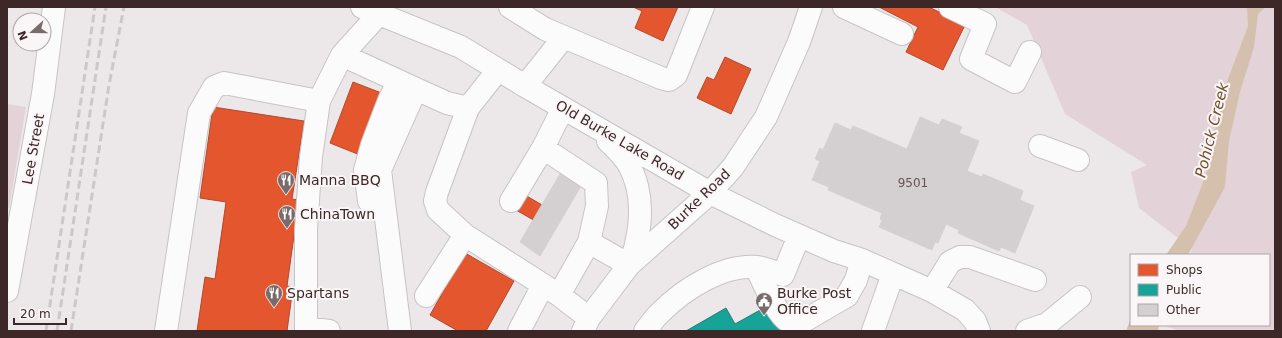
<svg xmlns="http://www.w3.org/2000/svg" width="1282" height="338" font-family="'DejaVu Sans',sans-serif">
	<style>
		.green { fill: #e3d3d9 }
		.water { fill: #d5c0ae }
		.shops { fill: #e4572e; stroke: #b2492c }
		.public { fill: #17a398; stroke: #227e76 }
		.building { fill: #d4d0d1; stroke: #d5d0d1 }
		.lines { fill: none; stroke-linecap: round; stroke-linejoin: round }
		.minor-casing { stroke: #c8c3c4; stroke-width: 24 }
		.minor { stroke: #fcfbfc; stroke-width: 22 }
		.rail { stroke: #ccc8c9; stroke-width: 3; stroke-dasharray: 8 4; stroke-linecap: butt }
		.labels { text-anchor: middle; stroke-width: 4; stroke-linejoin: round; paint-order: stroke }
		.number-label { font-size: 12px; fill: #645352 }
		.street-label { font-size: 14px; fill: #3d2827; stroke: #faf6f7 }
		.poi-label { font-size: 14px; fill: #3d2827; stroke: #faf6f7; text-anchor: start }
		.water-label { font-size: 15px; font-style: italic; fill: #724d28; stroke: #faf6f7 }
	</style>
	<rect width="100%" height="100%" fill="#ece7e8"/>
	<path class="green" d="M995,7H1275V331H1181L1167,327L1168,325H1269V255H1190L1192,249L1139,208L1131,172L1147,165L1065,114L1027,25Z
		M7,104L26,107L9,208H7Z"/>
	<path class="water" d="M1247,7H1266L1258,14L1254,47L1240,92L1229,141L1225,187L1188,255H1166L1186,226L1206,175L1222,95L1248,26Z
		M1131,318V325H1159L1158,331H1126Z"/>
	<path class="shops" d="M633,7H678L663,41L635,28L642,11Z
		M879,7H929L965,25L943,70L906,52L918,27Z
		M725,57L751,69L731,114L697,98L707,77L714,80Z
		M353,82L384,94L360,155L330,143Z
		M213,107L304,121L292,199L299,200L287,286L293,287L287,331H197L205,277L215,279L226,202L200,198Z
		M525,195L559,215L551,230L516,210Z
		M465,253L514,281L486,331H458L430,315Z"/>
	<path class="public" d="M771,304L787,331H686L726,308L735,324Z"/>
	<path class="building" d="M920,117L939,125L942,119L962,127L959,133L979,141L967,171L982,177L983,174L1023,191L1020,200L1034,206L1015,253L1001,247L999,251L958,233L959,230L946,224L938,243L935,242L932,250L879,227L882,221L880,219L882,213L828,190L829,187L812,180L820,161L815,159L820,148L823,150L835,123L851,130L853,126L907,149Z
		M567,162L588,174L540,256L520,242Z"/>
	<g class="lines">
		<g class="minor-casing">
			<path id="minor" d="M362,7L461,47L525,86L710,193L775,225L834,251L862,260L932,291L965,310L975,321L979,331
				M510,7L545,29L661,78L669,80L676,75L703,7
				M844,7L902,34
				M950,7L985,24L971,59L1015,82L1030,52
				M342,55L416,89L380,170L400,331
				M525,86L564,37
				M416,89L447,103L468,108L498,70
				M468,108L437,192L435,201L438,210L465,235L559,295L589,318
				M608,141C615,148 624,156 629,165C642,189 642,218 636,244C635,251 631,258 629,265
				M1040,146L1078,160
				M543,148L596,183L597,206L589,242L559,295
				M369,201L365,170L372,145L383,116L390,98L399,81
				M511,201L543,148L563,108
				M589,242L629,265
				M756,267C762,279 777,316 788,321C793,323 799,322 804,321L847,296L856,280L862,260
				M7,291L43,94L54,7
				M932,291L950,262L960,257H970L1035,280
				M426,296L465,235
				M306,328L329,331
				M166,331L199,113L214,87L224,83L319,101
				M306,331V229L311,157L319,101L342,55L379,14L382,7
				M519,331L543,285
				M583,331L589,318L629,265L710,193L733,167L766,117L799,42L811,7
				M645,331C650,325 655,317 661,312C684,289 723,264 757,267C766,268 775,272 783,275L799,236
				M873,331L893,274
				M1027,331L1047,324L1080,297"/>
		</g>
		<use href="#minor" class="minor"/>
		<path class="rail" d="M46,331L95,7
			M57,331L106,7
			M71,331L109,85L124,7"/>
	</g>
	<defs>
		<g id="restaurant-pin" transform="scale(0.9)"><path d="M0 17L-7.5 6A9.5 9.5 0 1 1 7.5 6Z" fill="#7a6b6b" stroke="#faf6f7"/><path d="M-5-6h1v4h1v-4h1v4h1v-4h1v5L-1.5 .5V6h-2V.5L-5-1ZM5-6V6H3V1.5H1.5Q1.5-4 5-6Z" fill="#fff"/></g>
		<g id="civic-pin" transform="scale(0.9)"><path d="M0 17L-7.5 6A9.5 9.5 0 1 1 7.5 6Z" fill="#7a6b6b" stroke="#faf6f7"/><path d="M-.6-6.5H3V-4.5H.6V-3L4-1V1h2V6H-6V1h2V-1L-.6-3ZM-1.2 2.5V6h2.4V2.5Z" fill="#fff"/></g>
	</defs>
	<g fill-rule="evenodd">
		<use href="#restaurant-pin" x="286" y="180"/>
		<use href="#restaurant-pin" x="287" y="214"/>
		<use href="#restaurant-pin" x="274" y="293"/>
		<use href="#civic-pin" x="764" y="301"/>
	</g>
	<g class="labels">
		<g class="number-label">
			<text x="913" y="187">9501</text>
		</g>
		<g class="street-label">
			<text transform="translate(620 140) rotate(30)" y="5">Old Burke Lake Road</text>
			<text transform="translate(33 149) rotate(-80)" y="5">Lee Street</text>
			<text transform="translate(699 199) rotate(-44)" y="5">Burke Road</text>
		</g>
		<g class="poi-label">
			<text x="299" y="185">Manna BBQ</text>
			<text x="300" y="219">ChinaTown</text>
			<text x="287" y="298">Spartans</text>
			<text x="777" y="298">Burke Post<tspan x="777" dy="16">Office</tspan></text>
		</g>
		<g class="water-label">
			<text transform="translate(1212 130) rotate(-76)" y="5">Pohick Creek</text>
		</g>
	</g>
	<rect width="1282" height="338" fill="none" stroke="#3d2827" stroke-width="16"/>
	<rect x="1130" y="254" width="140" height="72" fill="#faf6f7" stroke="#aea4a4"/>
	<rect x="1138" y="264" width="20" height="12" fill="#e4572e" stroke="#aea4a4"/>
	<text x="1166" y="274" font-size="12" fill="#3d2827">Shops</text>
	<rect x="1138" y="284" width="20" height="12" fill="#17a398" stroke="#aea4a4"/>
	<text x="1166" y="294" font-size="12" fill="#3d2827">Public</text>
	<rect x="1138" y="304" width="20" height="12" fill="#d4d0d1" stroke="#aea4a4"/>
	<text x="1166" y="314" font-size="12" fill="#3d2827">Other</text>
	<g transform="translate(32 32) rotate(249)"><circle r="19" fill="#faf6f7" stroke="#aea4a4"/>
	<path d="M0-3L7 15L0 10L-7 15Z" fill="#7a6b6b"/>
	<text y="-6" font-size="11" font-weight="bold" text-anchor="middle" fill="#3d2827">N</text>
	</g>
	<path d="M14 318v6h52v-6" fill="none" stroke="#3d2827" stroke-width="2"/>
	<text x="20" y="318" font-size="12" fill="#3d2827" stroke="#faf6f7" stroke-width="3" paint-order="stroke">20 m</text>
</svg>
